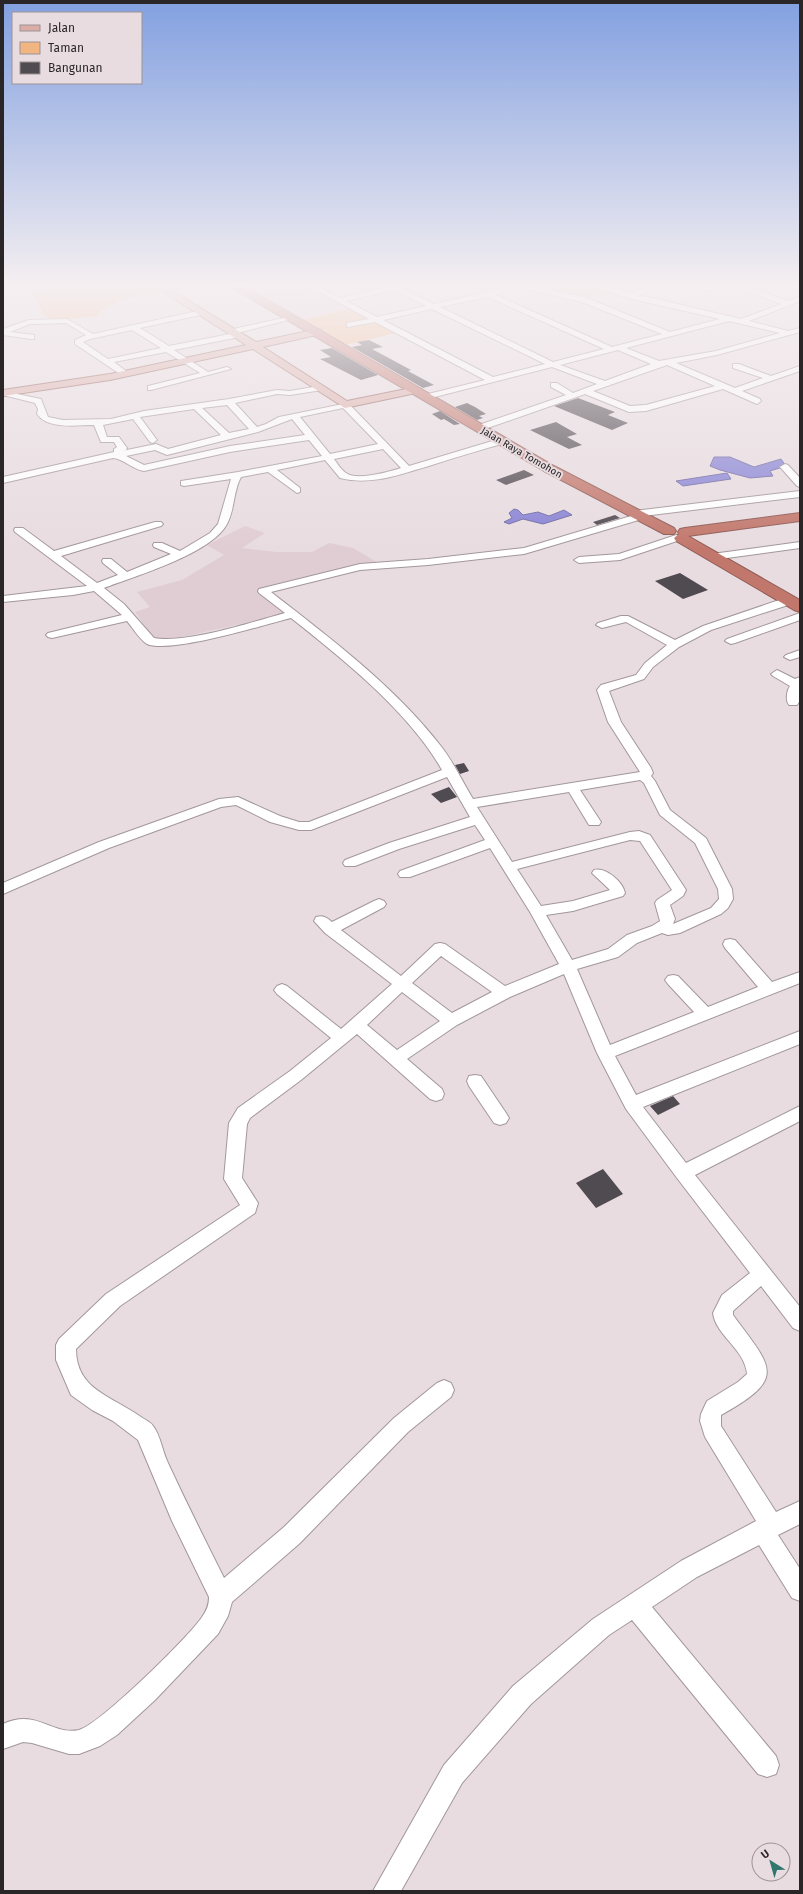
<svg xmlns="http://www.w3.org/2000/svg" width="803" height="1894" font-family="'Fira Sans',sans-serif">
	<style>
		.built { fill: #e0cdd3 }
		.green { fill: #f0b581 }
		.water { fill: #8983d5; stroke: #6c67a1 }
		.building { fill: #504a51 }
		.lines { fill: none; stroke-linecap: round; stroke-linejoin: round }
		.minor-casing { stroke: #a2979b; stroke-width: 2 }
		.major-casing { stroke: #8d5b54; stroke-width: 2 }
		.highway-casing { stroke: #8d5b54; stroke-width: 2 }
		.minor { fill: #fff; fill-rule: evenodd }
		.major { fill: #daada7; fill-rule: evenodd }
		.highway { fill: #c2776c; fill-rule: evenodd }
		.labels { text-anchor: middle; stroke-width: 4; stroke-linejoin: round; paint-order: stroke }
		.far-street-label { font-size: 10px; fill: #2a2627; stroke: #e8dce0 }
	</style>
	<rect width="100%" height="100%" fill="#e8dce0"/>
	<path class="built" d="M236,284H307L352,307L302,319Z
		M245,526L265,533L242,548L276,552H312L329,543L353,548L382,565L342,569L263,594L285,614L165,641L155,640L135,612L150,607L137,592L182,580L224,555L207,545Z"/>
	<path class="green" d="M100,284H149L160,291C138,296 112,298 97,316L54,321L44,315L32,293Z
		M514,284H585L607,290L584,300Z
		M353,308L400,332L341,346L297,321Z"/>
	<path class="water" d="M714,457H730L754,467L781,459L786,466L770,471L773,476L750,478L720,470L710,466Z
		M727,473L731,479L683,486L676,481Z
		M514,509L518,510L523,515L538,512L549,516L564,510L572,515L543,524L523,519L509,524L504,522L512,518L509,513Z"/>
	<path class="building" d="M369,340L383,347L372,349L411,370L408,371L434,385L423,388L352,347L362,345L357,342Z
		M332,348L378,375L361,380L320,359L331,357L320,350Z
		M578,398L615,412L608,415L628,423L612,430L554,406Z
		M467,403L475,407L486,414L479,416L483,418L477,420L455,407Z
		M440,411L460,424L454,425L444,419L441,420L432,414Z
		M556,422L577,434L567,437L582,445L569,449L530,430Z
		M524,470L534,475L506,485L496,480Z
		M615,515L620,518L597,525L593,522Z
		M680,573L708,590L683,599L655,581Z
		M464,763L469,771L460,774L455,765Z
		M449,787L457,797L441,803L431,794Z
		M673,1096L680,1104L658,1115L650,1106Z
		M603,1169L623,1194L596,1208L576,1183Z"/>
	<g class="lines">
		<g class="minor-casing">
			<path id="minor" d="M178,284H193L163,291L160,289Z
				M305,284H313L340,298L389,287L385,284H393L434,304L497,290L505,284H524L587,298L670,332L720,319L628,298L582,284H594L632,293L652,285L654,286V288L639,295L741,319L781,304L732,285L711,291L692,287L695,285L711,287L722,284H742L788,301L800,297V301L749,321L788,331L800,328V332L717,355L676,363L735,388L763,378L733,368V364H739L771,376L800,366V371L742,391L760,399L761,401L757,404L723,389L646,411L629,412L585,394L479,431L476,430V426L566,395L551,387V383H557L573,393L597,384L552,367L427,399H424V395L485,380L375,322L347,327V323L369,319ZM512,286L582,302L662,334L612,347L496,295L501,293ZM394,290L426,306L377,317L346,301ZM488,297L604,349L553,362L440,307ZM432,309L545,364L493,377L383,320ZM729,321L780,333L716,351L659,361L626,348ZM618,350L651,364L605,381L560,365ZM667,365L715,386L646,405L630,406L593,391Z
				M202,310L206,312L205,314L140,328L169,346L230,334L228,332L229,330L292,316L296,318L237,333L240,335L239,337L174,350L208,372L227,367L231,369L151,390H148V386L200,373L166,352L114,362L130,374L123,376L75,344V340L86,335L66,323L30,324L10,332L34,335V339H31L3,335V329L29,320L67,319L93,334ZM132,330L161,348L108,359L83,342L90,339Z
				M319,386H322V390L290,395L277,394L235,403L257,427L266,424L279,417L348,403L409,466L499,439H505L506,441L505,443C481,450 456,457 432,465C401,474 372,486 340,478L325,460L277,470L300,488V492L297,493L268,472L241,477C233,492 235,509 227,524C211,554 135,576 104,588L124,604L154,638C186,644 252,622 285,613L259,593L258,591L259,589L360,564L428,559L524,548L631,516L629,514L634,511L800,491V497L643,516L642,519L524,554L428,565L360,570L271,592C330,638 393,685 440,745C453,761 462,781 473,799L640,772L608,722L597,690L601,685L636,675L645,663L667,645L626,622L602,628L596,625L598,623L621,616H628L675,640L703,626L785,598H793L794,600L785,606L711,630L679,647L653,667L644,679L609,691L621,722L651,768L653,773L651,776L655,781L670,810L706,838L732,889L733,899L728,908L721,914L680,933L668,935L662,933L637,943L618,957L577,969L610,1045L694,1012L668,984L665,980L668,976L673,975L678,976L708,1007L758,987L725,948L723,944L725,940L730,939L735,940L772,982L800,972V983L615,1056L636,1095L800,1031V1044L643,1107L686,1163L800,1106V1121L695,1175L800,1307V1331L793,1328L761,1286L733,1311V1315C772,1368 788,1378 721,1415V1426L776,1512L800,1501V1524L778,1535L800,1569V1601L792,1598L759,1545L697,1577L652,1607L776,1756L779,1765L776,1774L767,1777L758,1774L632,1620L609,1635L531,1704L462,1783L401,1891H373L444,1765L513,1686L593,1619L681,1561L756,1521L705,1437L700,1421L701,1414L707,1401L738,1382L747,1374C745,1349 716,1336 713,1313L722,1295L750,1273L677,1178L626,1109L597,1053L564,974L510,997L457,1025L407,1059L442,1089L444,1094L442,1099L436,1101L430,1099L357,1034L301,1080L250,1118L247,1124L242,1178L258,1203L255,1213L120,1306L76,1349C76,1390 112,1396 141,1417C145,1420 151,1422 153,1426C160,1434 163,1453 168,1463C186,1502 205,1540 224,1578L284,1527L394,1418L437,1383L444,1380L451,1383L454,1390L451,1397L408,1432L300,1543L232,1602L228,1616L218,1634L155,1700L117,1735L100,1746L79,1754H69L32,1743L23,1742L3,1749V1724C37,1708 52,1736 79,1730C99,1725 190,1636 202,1617C207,1610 209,1605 209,1597L172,1521L138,1440L113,1421L92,1410L71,1395L56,1360V1345L59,1339L106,1294L240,1205L224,1179L229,1123L238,1108L290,1071L331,1038L277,994L274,990L277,986L282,984L287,986L341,1029L392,984L325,933L314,921L316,917C323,915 326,917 332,922L374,901L379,899L384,901L386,904L384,907L341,930L401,976L435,944L440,943L445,944L505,986L559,964L530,912L490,848L410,877H400L398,874L400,871L485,840L475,825L399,849L355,866H345L343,863L345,860L389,843L470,817L447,777L311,830H299L270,822L236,805L221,807L109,848L3,894V883L99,842L219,799L238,797L280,816L299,822H309L442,770C409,712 343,659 291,618C264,625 170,654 147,644C140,640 132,627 127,621L52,638L48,637L46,635L48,633L122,615L94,591L73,595L3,602V596L87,586L15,532L14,530L15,528H23L54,551L155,522H161L163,524L161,526L61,556L97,583L118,575L103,563L102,561L103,559H111L127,572L171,554L154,547L153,545L154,543H162L180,551L210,533L218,524L231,479L184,486L181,485V481L238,472L322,456L309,440L230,452L144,471C132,469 124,459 113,458L3,483V477L114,452V449L117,447L114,442H101L94,425C77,425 48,430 37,414L38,409L35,403L3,395V391L41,399L48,417L63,420L111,419L144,411L229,399L277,390L290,391ZM227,405L249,429L229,433L202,408ZM343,408L378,444L330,454L300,417ZM194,409L221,435L168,449L156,444L122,451L126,450L127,448L119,437H107L103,425L133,419L150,442L153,443L157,440L140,417ZM292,419L305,435L230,446L144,465L126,456L155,450L167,455L258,432ZM383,449L401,468C389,472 356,481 346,473C341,470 337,463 334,459ZM640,780L644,783L660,815L695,843L718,889L719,899L711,908L673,924L675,919L670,905L683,896L686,890L650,835L639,831L630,832L512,862L477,807L569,792L589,825H599L601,822L580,790ZM630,840L640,841L672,890L657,900L655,903L660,921L652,926L627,935L608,949L572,960L546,915L573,911L623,896L625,893C623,882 606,867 594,870L592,873L610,890L573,901L541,906L517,869ZM441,956L492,992L452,1013L412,983ZM402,992L440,1021L397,1050L367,1025Z
				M785,464L788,465L800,478V487L797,486L780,467Z
				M676,535L680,536L681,538L680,540L620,560L579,563L574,560L579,557L619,554Z
				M800,542V548L712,560L707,557L712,554Z
				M800,613V620L735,643L731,644L725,641L727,639Z
				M800,650V657L790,660L784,657L786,655Z
				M777,670L795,679L800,677L799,702L797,705H789C785,700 787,690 790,686L773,676L771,674Z
				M475,1075L481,1076L506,1113L509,1118L506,1123L500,1125L494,1123L469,1086L467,1081L469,1076Z"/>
		</g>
		<g class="major-casing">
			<path id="major" d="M151,284H161L256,342L318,329L321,330V334L263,347L347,401L416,387L421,390L416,393L345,408L253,349L110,380L3,396V390L110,374L246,345Z"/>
		</g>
		<g class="highway-casing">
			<path id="highway" d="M226,284H239L266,299L554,466L674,528L676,531L674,534H664L544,471Z
				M800,513V521L688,536L800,600V612L794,610L676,541L674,538L679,534L678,532L680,529L685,528Z"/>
		</g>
		<use href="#minor" class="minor"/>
		<use href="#major" class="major"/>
		<use href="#highway" class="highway"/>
	</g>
	<linearGradient id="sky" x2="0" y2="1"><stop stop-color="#82a0e0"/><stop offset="0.52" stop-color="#f5eff1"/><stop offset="1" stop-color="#f5eff1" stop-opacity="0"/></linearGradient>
	<rect width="803" height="549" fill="url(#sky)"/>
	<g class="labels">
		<g class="far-street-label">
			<text transform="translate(522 452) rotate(30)" y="4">Jalan Raya Tomohon</text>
		</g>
	</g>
	<rect width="803" height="1894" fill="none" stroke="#2a2627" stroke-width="8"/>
	<rect x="12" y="12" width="130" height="72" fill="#e8dce0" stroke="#9c9396"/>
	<rect x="20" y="25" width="20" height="6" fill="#daada7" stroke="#9c9396"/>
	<text x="48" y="32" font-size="12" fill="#2a2627">Jalan</text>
	<rect x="20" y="42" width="20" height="12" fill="#f0b581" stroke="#9c9396"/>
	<text x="48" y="52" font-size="12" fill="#2a2627">Taman</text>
	<rect x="20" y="62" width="20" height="12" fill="#504a51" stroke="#9c9396"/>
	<text x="48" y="72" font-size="12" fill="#2a2627">Bangunan</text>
	<g transform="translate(771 1862) rotate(323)"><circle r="19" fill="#e8dce0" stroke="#9c9396"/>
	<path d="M0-3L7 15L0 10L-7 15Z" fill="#31776e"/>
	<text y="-6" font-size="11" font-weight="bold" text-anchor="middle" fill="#2a2627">U</text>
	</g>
</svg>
